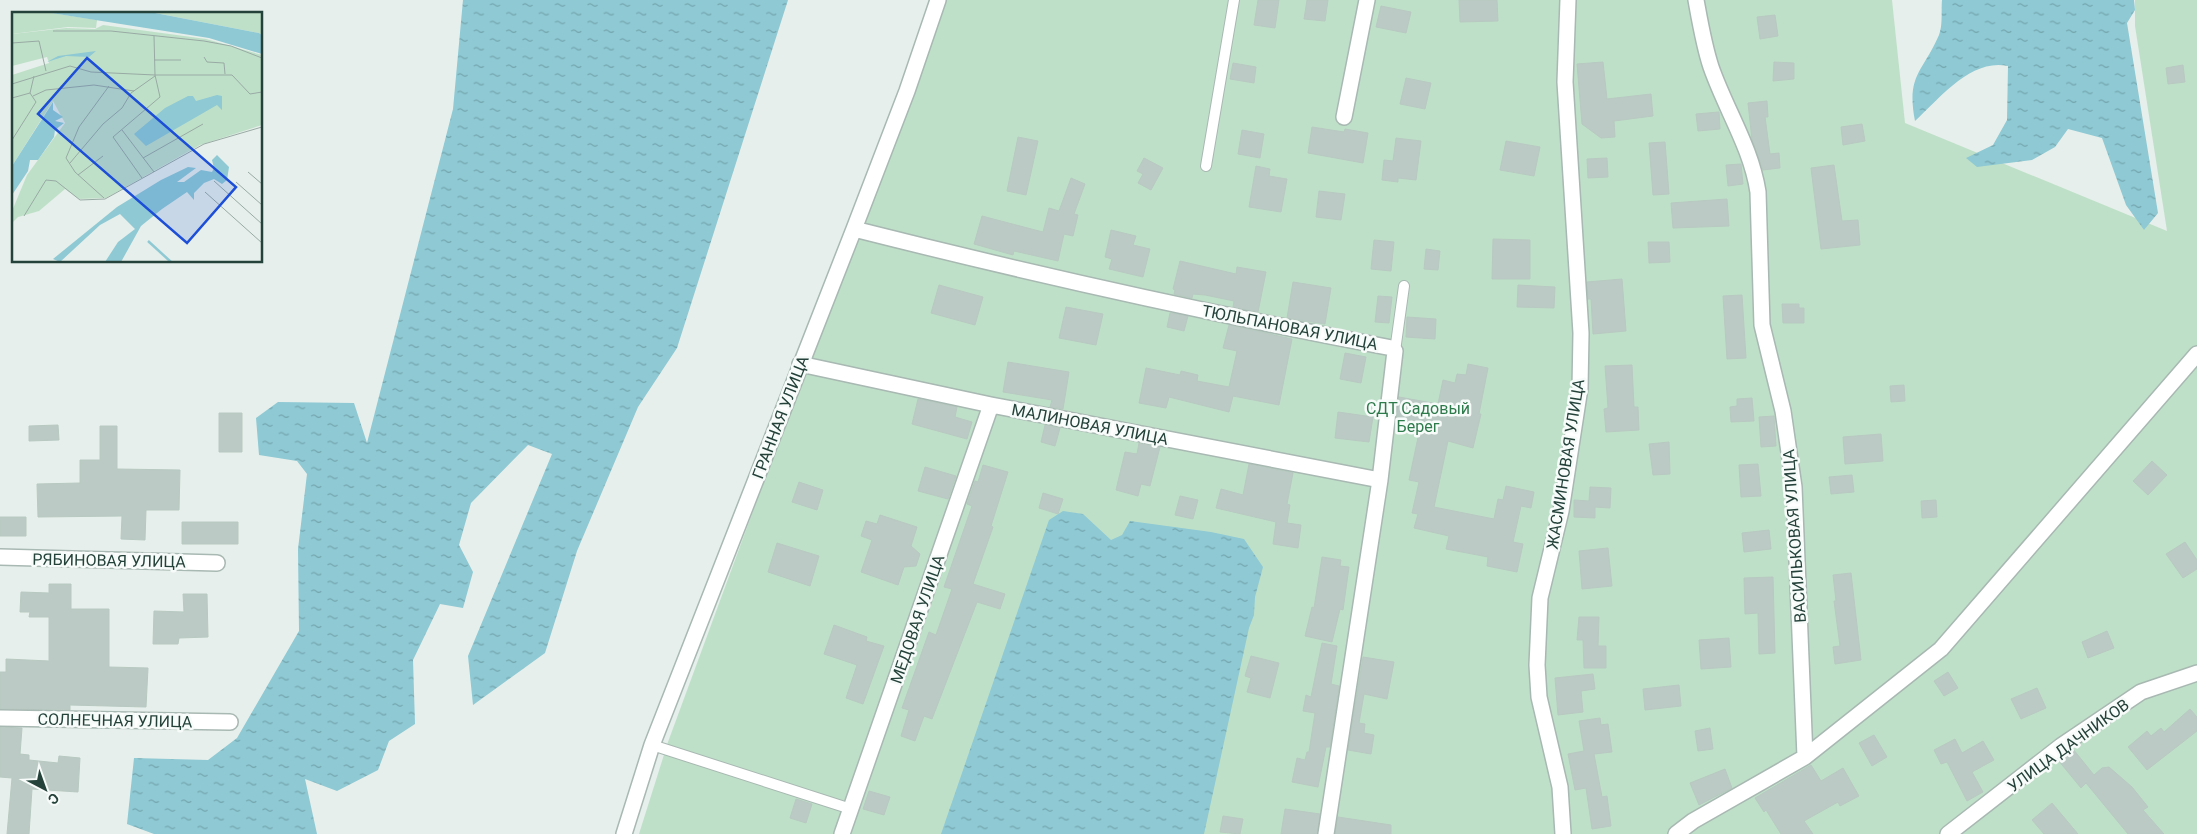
<svg xmlns="http://www.w3.org/2000/svg" width="2197" height="834" font-family="Roboto,sans-serif">
	<style>
		.garden { fill: #bfe0c8 }
		.water { fill: url(#water-ripples) }
		.building { fill: #bbcac4; stroke: #b8c9c2 }
		.lines { fill: none; stroke-linecap: round; stroke-linejoin: round }
		.lane-casing { stroke: #a8b8b2; stroke-width: 12 }
		.street-casing { stroke: #a8b8b2; stroke-width: 18 }
		.lane { stroke: #fff; stroke-width: 10 }
		.street { stroke: #fff; stroke-width: 15 }
		.labels { text-anchor: middle; stroke-width: 5; stroke-linejoin: round; paint-order: stroke }
		.street-label { font-size: 16px; fill: #24423a; stroke: #f7fbf9 }
		.park-label { font-size: 16px; fill: #2d7a4b; stroke: #f7fbf9 }
		.inset-river { fill: none; stroke: #8ec9d4; stroke-width: 2.5 }
		.inset-road { fill: none; stroke: #98aaa4; stroke-width: 1 }
		.view { fill: #1d4ed8; fill-opacity: 0.15; stroke: #1d4ed8; stroke-width: 2.5 }
		.inset-edge { fill: none; stroke: #24423a; stroke-width: 2.5 }
	</style>
	<defs>
		<pattern id="water-ripples" width="26" height="14" patternUnits="userSpaceOnUse" patternTransform="scale(1.25)"><rect width="26" height="14" fill="#8ec9d4"/><path d="M2 4q2-2 4 0t4 0M15 11q2-2 4 0t4 0" fill="none" stroke="#74a5ad"/></pattern>
	</defs>
	<rect width="100%" height="100%" fill="#e6efeb"/>
	<path class="garden" d="M944,0H1892L1905,123L2167,231L2135,26V0H2197V834H639L668,742L802,378L867,216Z"/>
	<path class="water" d="M463,0H788L677,348L638,407L577,551L545,653L473,705L468,656L552,454L528,445L471,503L459,545L473,572L463,608L440,604L413,660L415,724L389,741L378,770L337,791L305,779L317,834H154L127,824L134,758L208,760L237,738L299,631L298,549L307,474L297,461L259,455L256,418L278,402L354,403L367,443L453,109Z
		M1942,0H2134L2135,10L2127,23L2158,213L2144,230L2126,205L2102,138L2068,129L2055,147L2032,160L1977,167L1966,158L1993,145L2007,120L2008,66C1971,58 1940,98 1915,121C1906,75 1923,72 1939,35C1943,25 1941,10 1942,0Z
		M1063,511L1083,514L1111,540L1122,535L1130,521L1211,532L1244,539L1263,567L1255,597L1254,615L1249,628L1204,834H941L1049,520Z"/>
	<path class="building" d="M1258,0H1279L1275,28L1254,25Z
		M1307,0H1328L1325,21L1304,19Z
		M1459,0H1497L1498,21L1460,22Z
		M1381,6L1411,12L1406,33L1376,27Z
		M1775,15L1778,36L1760,39L1757,17Z
		M1603,62L1607,99L1651,94L1653,116L1614,121L1615,137L1601,138L1582,124L1577,64Z
		M1774,62L1794,63V79L1773,81Z
		M1233,63L1256,67L1254,83L1230,79Z
		M2183,65L2185,82L2168,84L2166,68Z
		M1406,78L1431,83L1425,109L1400,104Z
		M1767,101L1768,117H1765L1770,154L1779,153L1780,168L1763,170L1752,140L1748,103Z
		M1719,112L1720,129L1698,131L1696,114Z
		M1862,124L1865,141L1843,145L1841,127Z
		M1312,127L1344,132L1345,129L1368,133L1363,163L1308,153Z
		M1242,130L1264,134L1260,158L1238,154Z
		M1018,137L1038,141L1026,195L1007,191Z
		M1396,138L1421,141L1416,180L1398,178V182L1382,180L1384,160L1393,161Z
		M1506,141L1540,147L1534,176L1500,170Z
		M1665,142L1669,194L1653,195L1649,143Z
		M1144,158L1163,168L1151,190L1138,183L1143,174L1137,171Z
		M1607,158L1608,177L1588,178L1587,159Z
		M1741,164L1743,184L1728,186L1726,165Z
		M1834,165L1842,221L1858,220L1860,245L1821,249L1811,168Z
		M1256,166L1270,169L1269,176L1287,179L1281,212L1249,207Z
		M1071,178L1085,184L1074,214L1078,215L1073,236L1064,234L1058,261L1014,251L1013,255L974,244L982,216L1043,232L1049,208L1059,211Z
		M1319,191L1345,194L1341,220L1316,217Z
		M1727,199L1729,226L1673,228L1671,203Z
		M1111,230L1136,236L1133,245L1150,249L1143,277L1109,269L1112,259L1105,257Z
		M1493,239L1530,240V279H1492Z
		M1374,240L1394,242L1391,271L1371,269Z
		M1648,242H1669L1670,262L1649,263Z
		M1426,249L1440,251L1438,270L1424,269Z
		M1180,261L1236,274L1237,267L1266,272L1258,312L1233,307L1234,301L1205,295L1193,294L1192,298L1174,294L1175,290L1173,289Z
		M1622,279L1626,331L1593,334L1591,299H1588L1587,282Z
		M1293,282L1331,288L1325,324L1287,318Z
		M939,285L983,297L975,325L931,313Z
		M1518,285L1555,287L1554,308L1517,307Z
		M1742,295L1746,358L1727,359L1723,296Z
		M1378,296L1392,297L1389,323L1375,322Z
		M1782,304H1799V308H1804V323H1783Z
		M1066,307L1103,314L1096,345L1059,338Z
		M1170,313L1188,316L1184,331L1167,327Z
		M1407,317L1436,319L1435,339L1406,337Z
		M1229,325L1292,339L1279,405L1233,396L1229,412L1169,397L1166,408L1139,403L1146,368L1180,375L1181,371L1198,375L1197,381L1229,387L1237,351L1223,348Z
		M1345,353L1366,357L1361,383L1340,379Z
		M1008,362L1069,372L1063,409L1050,407L1052,400L1003,392Z
		M1468,364L1488,368L1479,414H1481L1473,448L1448,441L1434,507L1494,519L1498,499L1503,500L1506,486L1534,492L1531,508L1521,506L1513,542L1523,544L1517,572L1487,566L1488,557L1446,549L1449,536L1414,528L1418,514L1412,513L1419,482L1409,480L1420,428L1396,424L1399,397L1438,404L1443,380L1455,383L1457,374L1466,375Z
		M1632,365L1634,407H1638L1639,430L1606,432L1604,409L1608,408L1605,366Z
		M1904,385L1905,401L1891,402L1890,386Z
		M1752,398L1754,421L1731,422L1730,407L1737,406V399Z
		M918,399L957,407L955,417L972,422L967,439L912,424Z
		M1338,412L1373,417L1369,442L1335,438Z
		M219,413H242V452H219Z
		M1774,416L1776,446L1761,447L1759,417Z
		M58,425L59,440L29,441V426Z
		M1045,425L1060,428L1055,446L1041,442Z
		M100,426H117V469L180,470L179,510H146L145,540L121,539L122,516L38,517L37,484L80,483V460H100Z
		M1881,434L1883,461L1845,464L1843,437Z
		M1669,442L1670,474L1653,475L1649,444Z
		M1139,443L1160,447L1150,486L1141,484L1138,496L1116,490L1125,452L1137,454Z
		M2152,461L2167,475L2148,495L2133,481Z
		M1249,464L1293,473L1287,504L1290,505L1287,523L1301,525L1298,548L1273,544L1276,522L1216,508L1221,489L1243,495Z
		M1758,464L1761,496L1741,497L1739,465Z
		M983,465L1008,472L991,526L993,527L973,584L1005,594L1000,609L977,602L932,719L924,716L915,741L901,736L909,710L902,708L929,632L936,635L952,589L944,587L972,506L967,504L975,481L978,482Z
		M925,467L956,476L948,499L918,491Z
		M1852,475L1854,492L1831,494L1829,477Z
		M799,482L823,490L817,510L792,502Z
		M1590,487L1611,488L1610,508L1595,507V518L1574,517V500L1589,501Z
		M1043,493L1063,499L1058,514L1039,508Z
		M1180,496L1198,500L1193,519L1175,515Z
		M1936,500L1937,517L1922,518L1921,501Z
		M880,515L917,527L911,546L920,554L916,566L904,567L898,585L861,572L872,540L861,536L866,521L877,524Z
		M0,517H26V536H0Z
		M182,522H238V544H182Z
		M1769,530L1771,549L1744,552L1742,533Z
		M2185,542L2197,560V569L2183,578L2166,554Z
		M777,543L819,556L810,586L768,572Z
		M1608,548L1612,586L1582,589L1579,551Z
		M1322,557L1341,560L1340,566L1349,567L1343,610L1340,609L1332,642L1305,636L1312,607L1314,608Z
		M1851,573L1861,660L1835,664L1833,647L1840,646L1834,601H1836L1833,575Z
		M1773,577L1775,653L1759,654L1758,613L1745,614L1744,578Z
		M49,584H71V609H109V667L148,668L146,707L70,705V710L0,709V672H6V659L49,661V617H29L30,612H20L21,592L49,593Z
		M183,594H207L208,637L179,638L178,644H153L154,611L184,612Z
		M1579,617H1599L1598,646H1606V668H1584L1583,640H1577Z
		M834,625L867,637L866,641L884,646L863,704L846,698L857,665L824,654Z
		M2107,631L2114,648L2088,658L2082,642Z
		M1729,638L1731,667L1701,669L1699,640Z
		M1322,643L1337,646L1331,684L1339,686L1330,747H1326L1318,787L1292,782L1297,758L1305,760L1307,752H1309L1315,713L1303,711L1306,695L1311,697Z
		M1251,656L1279,663L1270,698L1247,692L1251,678L1245,676Z
		M1363,657L1394,662L1387,699L1364,694L1359,723L1365,724L1364,733L1374,735L1371,754L1348,750Z
		M1948,672L1958,688L1944,696L1934,681Z
		M1593,674L1595,689L1581,691L1583,712L1558,715L1555,678Z
		M1679,685L1681,706L1645,710L1643,689Z
		M2037,688L2046,708L2021,719L2011,699Z
		M2190,709L2197,717V731L2147,770L2128,747L2147,731L2151,736L2161,728L2164,732Z
		M1600,718L1601,725L1608,724L1612,752L1594,754L1602,797L1607,796L1611,826L1592,829L1586,788L1575,790L1568,754L1584,751L1579,721Z
		M0,727L22,728L20,754L29,755V760L58,763L59,756L80,758L78,792L32,789L29,834H7L12,778L0,777Z
		M1710,728L1713,749L1698,751L1695,731Z
		M1874,735L1887,757L1872,766L1859,743Z
		M1955,739L1962,753L1983,741L1994,760L1972,772L1983,792L1967,801L1947,762L1941,764L1934,750Z
		M2073,749L2094,775L2102,768L2109,767L2132,787L2148,807L2143,810L2164,834H2128L2086,783L2081,788L2058,760Z
		M1811,765L1821,781L1843,768L1859,796L1840,806L1838,802L1804,821L1813,834H1781L1766,810L1764,812L1755,798Z
		M1725,769L1732,788L1699,805L1690,783Z
		M869,791L890,797L884,815L863,809Z
		M796,799L812,804L806,823L790,818Z
		M2052,803L2078,834H2044L2032,820Z
		M1285,809L1320,814L1317,834H1281Z
		M1223,816L1243,819L1240,834L1220,832Z
		M1338,817L1391,825V834H1335Z"/>
	<g class="lines">
		<g class="lane-casing">
			<path id="lane" d="M1206,166L1234,0
				M1395,351L1404,286
				M652,745L851,809"/>
		</g>
		<g class="street-casing">
			<path id="street" d="M1696,0C1700,22 1704,46 1711,67C1726,110 1751,147 1758,192L1762,325L1783,411L1794,487L1805,757
				M1344,117L1367,0
				M854,229C1032,274 1212,314 1392,348L1395,351L1380,480L1326,834
				M800,364L991,405L1380,480
				M0,557L217,563
				M0,718L230,722
				M624,834L652,745L854,229L907,91L938,0
				M842,834L991,405
				M1563,834L1560,787L1539,697L1537,665L1540,598L1561,511L1580,388L1581,333L1565,82L1568,0
				M1676,834L1693,821L1805,757L1941,649L2197,354
				M1948,834L2061,746L2141,692L2197,673"/>
		</g>
		<use href="#lane" class="lane"/>
		<use href="#street" class="street"/>
	</g>
	<g class="labels">
		<g class="street-label">
			<text transform="translate(1290 327) rotate(11)" y="6">ТЮЛЬПАНОВАЯ УЛИЦА</text>
			<text transform="translate(780 417) rotate(-69)" y="6">ГРАННАЯ УЛИЦА</text>
			<text transform="translate(1090 424) rotate(11)" y="6">МАЛИНОВАЯ УЛИЦА</text>
			<text transform="translate(1565 464) rotate(-81)" y="6">ЖАСМИНОВАЯ УЛИЦА</text>
			<text transform="translate(1794 536) rotate(-94)" y="6">ВАСИЛЬКОВАЯ УЛИЦА</text>
			<text transform="translate(109 560) rotate(1)" y="6">РЯБИНОВАЯ УЛИЦА</text>
			<text transform="translate(917 619) rotate(-71)" y="6">МЕДОВАЯ УЛИЦА</text>
			<text transform="translate(115 720) rotate(1)" y="6">СОЛНЕЧНАЯ УЛИЦА</text>
			<text transform="translate(2068 745) rotate(-36)" y="6">УЛИЦА ДАЧНИКОВ</text>
		</g>
		<g class="park-label">
			<text x="1418" y="414">СДТ Садовый<tspan x="1418" dy="18">Берег</tspan></text>
		</g>
	</g>
	<g transform="translate(12 12)">
		<rect width="250" height="250" fill="#e6efeb"/>
		<path d="M0,0H33L85,8L84,16L56,15L0,22ZM138,0H250V23L247,21Z" fill="#bfe0c8"/>
		<path d="M91,13L194,27L250,43V113L188,133L94,186L67,187L53,177L27,199L6,205L0,211V199L15,163L53,111L41,89L0,154V63L37,51L35,45L0,54V22L54,16L83,17Z" fill="#bfe0c8"/>
		<path d="M33,0H138L247,21L250,23V42L197,26ZM84,39L77,45L54,44L35,50L46,44ZM205,83L210,84V98L205,93L134,134L122,122L153,96L176,84H181L184,89ZM41,90V98L51,105L43,109L52,111L43,118L42,125L26,148H18L16,159L0,183V154ZM205,143L217,155L215,168L210,172L202,167L192,171L182,181V188L175,180L150,197L129,214L109,250H93L106,230L123,217L108,202L88,213L48,250L41,247L105,195L149,168L176,155L184,156L165,170H172L189,158L200,160L202,156L200,148Z" fill="#8ec9d4"/>
		<path class="inset-river" d="M136,229L159,250"/>
		<path class="inset-road" d="M41,19H99L192,29L219,34L250,46M0,31L27,29L34,59M192,45L195,50L212,51L213,62M142,48H169M0,72L58,54L79,60L143,63H220L238,82L250,80M21,84L34,78L82,73L122,79M0,86L18,81M110,118L142,160M0,128L24,90L18,81L22,64M131,146L191,112M58,151L91,112L110,96L119,81L143,64M236,160L250,172M66,163L91,144M130,166L101,125L148,85L143,63L142,24M202,169L250,212M224,170L250,193M193,180L250,231M92,186L63,160L54,146L67,115L97,74M12,204L34,168L44,169L68,188L93,187L192,132L250,115"/>
		<path class="view" d="M75,46L224,175L175,231L26,102Z"/>
		<rect width="250" height="250" class="inset-edge"/>
	</g>
	<g transform="translate(45 789) rotate(139)" stroke="#f7fbf9" stroke-width="4" paint-order="stroke">
	<path d="M0-4L9 19L0 12L-9 19Z" fill="#24423a"/>
	<text y="-8" font-size="14" font-weight="bold" text-anchor="middle" fill="#24423a">С</text>
	</g>
</svg>
